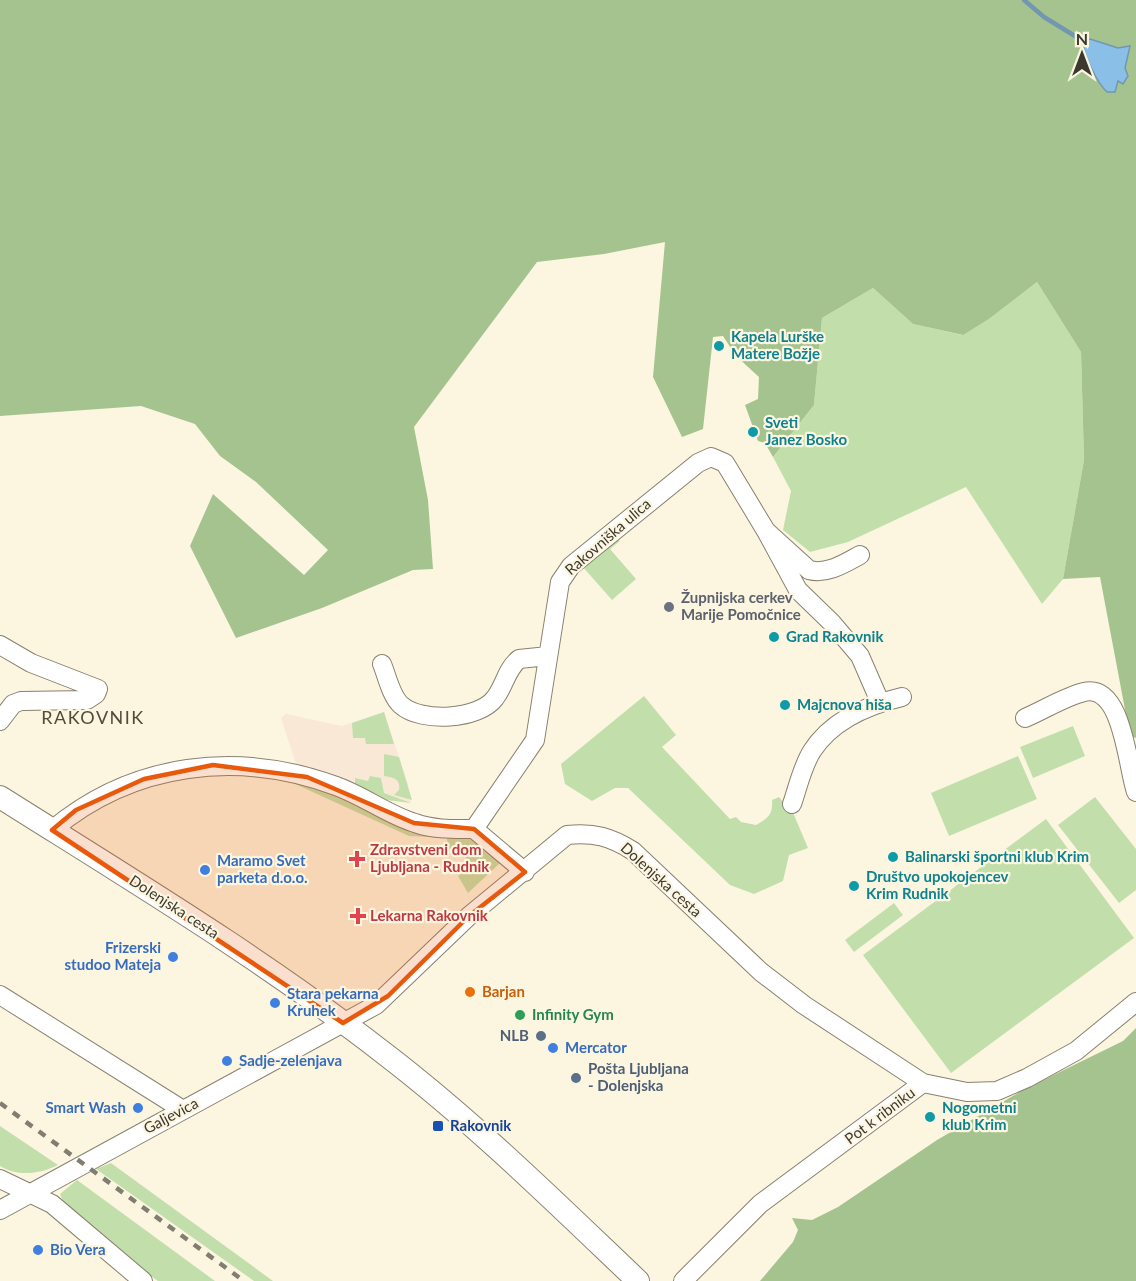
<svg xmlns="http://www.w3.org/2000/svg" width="1136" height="1281" font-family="Lato,sans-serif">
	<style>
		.education { fill: #fae8d7 }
		.green { fill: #c2dfab }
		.forest { fill: #a5c38e }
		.water { fill: #8ac0e7; stroke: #7297b0; stroke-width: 1.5 }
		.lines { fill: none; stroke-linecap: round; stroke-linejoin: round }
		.stream { stroke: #7297b0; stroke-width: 4.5 }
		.minor-casing { stroke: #88816f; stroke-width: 20 }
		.major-casing { stroke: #88816f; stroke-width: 24 }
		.minor { stroke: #fff; stroke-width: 18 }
		.major { stroke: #fff; stroke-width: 22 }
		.rail { stroke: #817d70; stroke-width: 4.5; stroke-dasharray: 8 8; stroke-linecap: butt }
		.marked { fill: #e8590c; fill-opacity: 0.2; stroke: #e8590c; stroke-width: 4.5; stroke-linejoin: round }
		.culture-dot { fill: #0f9aa8; stroke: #fcf6e1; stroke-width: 2 }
		.worship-dot { fill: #6b7280; stroke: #fcf6e1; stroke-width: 2 }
		.health-dot { fill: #e0444e; stroke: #fcf6e1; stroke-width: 2 }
		.shop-dot { fill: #3f7fe0; stroke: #fcf6e1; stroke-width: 2 }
		.food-dot { fill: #e8710a; stroke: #fcf6e1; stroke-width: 2 }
		.leisure-dot { fill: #2e9e5b; stroke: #fcf6e1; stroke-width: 2 }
		.service-dot { fill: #5c6f8a; stroke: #fcf6e1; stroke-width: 2 }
		.transit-dot { fill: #1a4fb4; stroke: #fcf6e1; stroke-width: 2 }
		.labels { text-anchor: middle; stroke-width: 4.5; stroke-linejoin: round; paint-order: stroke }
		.culture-label { font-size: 15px; font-weight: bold; fill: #0d838f; stroke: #fcf6e1; text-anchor: start }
		.street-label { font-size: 15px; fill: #3b3830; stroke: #fcf6e1 }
		.worship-label { font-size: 15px; font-weight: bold; fill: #5b616d; stroke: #fcf6e1; text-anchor: start }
		.health-label { font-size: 15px; font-weight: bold; fill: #be3a42; stroke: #fcf6e1; text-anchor: start }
		.shop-label { font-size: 15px; font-weight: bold; fill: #366cbe; stroke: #fcf6e1; text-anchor: start }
		.food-label { font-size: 15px; font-weight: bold; fill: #c56008; stroke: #fcf6e1; text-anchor: start }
		.leisure-label { font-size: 15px; font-weight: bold; fill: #27864d; stroke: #fcf6e1; text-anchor: start }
		.service-label { font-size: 15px; font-weight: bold; fill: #4e5e75; stroke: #fcf6e1; text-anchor: end }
		.transit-label { font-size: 15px; font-weight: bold; fill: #164399; stroke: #fcf6e1; text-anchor: start }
		.quarter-label { font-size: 18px; letter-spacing: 1.5px; fill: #514b3a; stroke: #fcf6e1 }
	</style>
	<rect width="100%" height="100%" fill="#fcf6e1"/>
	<path class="education" d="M384,712L408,784L411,803L387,800L297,767L281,718L286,714L342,726Z"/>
	<path class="green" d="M1037,282L1081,352L1084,460L1063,579L1042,604L966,487L848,542L810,552L783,530L791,491L773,457L814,405L822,318L873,288L913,324L962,335L989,319Z
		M616,539L620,541L610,549L636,579L612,600L582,566Z
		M644,696L676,735L662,747L730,819L736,817L741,822L756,825C768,818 773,815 772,800L779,797L794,815L808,848L789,855L783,881L754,894L730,885L628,788H615L592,801L565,784L561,764Z
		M384,712L394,744H366L365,738H353L352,723Z
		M1073,726L1085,756L1033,778L1020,747Z
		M384,754L399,757L412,800L394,795L399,790C401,779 393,777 384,776Z
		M1018,756L1037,799L949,836L931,793Z
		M370,776L381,778L384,793L411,803L387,800L355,787V778L368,781Z
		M282,778L473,838L502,861L468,893L458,876L470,865L459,846L448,850L447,838L409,836Z
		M1095,797L1136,849V890L1119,903L1058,825Z
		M1046,819L1134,938L951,1073L863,955Z
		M894,903L903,915L854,952L845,940Z
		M0,1126L58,1165C40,1174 18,1177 0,1166Z
		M111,1163L273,1281H254L96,1169Z
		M77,1180L215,1281H158L145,1272L64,1203L60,1194Z"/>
	<path class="forest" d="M0,0H1136V738L1130,736L1100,577L1063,579L1084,460L1081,352L1037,282L989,319L963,335L913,324L873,288L822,318L814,405L773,457L765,443L758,441L745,405L758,399L759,377L736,356L723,336L713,337L703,429L682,437L653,377L665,242L604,254L537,262L414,427L428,500L433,569L413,570L322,608L236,638L190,546L213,494L304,575L328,550L256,482L220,456L195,424L141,406L0,416Z
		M1136,1028V1281H760L793,1242L798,1230L792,1218L812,1220L838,1207L937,1140L1025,1089L1123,1041Z"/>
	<path class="water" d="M1090,39L1118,48L1130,46L1125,68L1128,76L1123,84L1118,81L1115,92H1107C1098,84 1082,53 1083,41Z"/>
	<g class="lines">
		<path class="stream" d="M1024,0L1044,17L1083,41"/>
		<g class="minor-casing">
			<path id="minor" d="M860,555C845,563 827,575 809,570L766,531L798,590L832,623L860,656L880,702
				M0,645L31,663L98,689L96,694L87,700L21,701L13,704L0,721
				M382,664C387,676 391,696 401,705C421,723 479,720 495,698C505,685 506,670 519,659L548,656
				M1025,718C1044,710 1064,697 1084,692C1123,683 1127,766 1136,792
				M792,804C798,787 802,767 812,751C832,720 868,705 902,697
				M474,829L535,740L560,582L571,566L698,463L711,457L725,463L766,531
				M52,830C133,762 238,750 336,786C364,796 388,815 415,823C434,830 455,829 474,829L525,872
				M0,995L183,1110
				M0,1179L52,1204L143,1281
				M0,1210L376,1005L469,916L567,835C594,832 611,837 633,851L761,972L804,1005L923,1083L967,1092L997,1091L1027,1078L1076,1051L1136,1002
				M683,1281L760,1204L923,1083"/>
		</g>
		<g class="major-casing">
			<path id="major" d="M0,797C130,879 263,959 385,1054C475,1123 556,1203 638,1281"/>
		</g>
		<use href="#minor" class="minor"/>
		<use href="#major" class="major"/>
		<path class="rail" d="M0,1103L244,1281"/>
	</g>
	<path class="marked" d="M213,765L307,777L414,823L474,829L525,872L469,916L388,996L343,1023L52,830L76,810L144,779Z"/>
	<g class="culture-dot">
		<circle cx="719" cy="346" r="6"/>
		<circle cx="753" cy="432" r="6"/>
		<circle cx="774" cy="637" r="6"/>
		<circle cx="785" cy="705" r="6"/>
		<circle cx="893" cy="857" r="6"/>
		<circle cx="854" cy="886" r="6"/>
		<circle cx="930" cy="1117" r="6"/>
	</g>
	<circle class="worship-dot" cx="669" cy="607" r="6"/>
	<g class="health-dot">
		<path d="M354 850h6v6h6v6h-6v6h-6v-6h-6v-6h6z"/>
		<path d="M355 907h6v6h6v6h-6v6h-6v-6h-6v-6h6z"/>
	</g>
	<g class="shop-dot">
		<circle cx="205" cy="870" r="6"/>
		<circle cx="173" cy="957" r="6"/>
		<circle cx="275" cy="1003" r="6"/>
		<circle cx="553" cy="1048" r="6"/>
		<circle cx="227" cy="1061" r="6"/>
		<circle cx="138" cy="1108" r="6"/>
		<circle cx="38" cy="1250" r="6"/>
	</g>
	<circle class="food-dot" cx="470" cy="992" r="6"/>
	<circle class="leisure-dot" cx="520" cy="1015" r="6"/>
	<g class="service-dot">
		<circle cx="541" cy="1036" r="6"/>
		<circle cx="576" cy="1078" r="6"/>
	</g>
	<rect class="transit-dot" x="432" y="1120" width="12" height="12" rx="3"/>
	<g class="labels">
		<g class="culture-label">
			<text x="731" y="342">Kapela Lurške<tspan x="731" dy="17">Matere Božje</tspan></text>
			<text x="765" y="428">Sveti<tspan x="765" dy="17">Janez Bosko</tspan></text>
			<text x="786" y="642">Grad Rakovnik</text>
			<text x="797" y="710">Majcnova hiša</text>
			<text x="905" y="862">Balinarski športni klub Krim</text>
			<text x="866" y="882">Društvo upokojencev<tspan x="866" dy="17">Krim Rudnik</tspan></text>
			<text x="942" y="1113">Nogometni<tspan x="942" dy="17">klub Krim</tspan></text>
		</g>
		<g class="street-label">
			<text transform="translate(608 537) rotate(-41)" y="5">Rakovniška ulica</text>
			<text transform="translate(661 880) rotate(42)" y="5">Dolenjska cesta</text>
			<text transform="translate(174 907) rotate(33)" y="5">Dolenjska cesta</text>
			<text transform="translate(171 1116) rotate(-28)" y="5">Galjevica</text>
			<text transform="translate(880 1116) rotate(-37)" y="5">Pot k ribniku</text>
		</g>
		<g class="worship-label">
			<text x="681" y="603">Župnijska cerkev<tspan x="681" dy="17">Marije Pomočnice</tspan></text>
		</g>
		<g class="health-label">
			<text x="370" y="855">Zdravstveni dom<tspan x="370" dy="17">Ljubljana - Rudnik</tspan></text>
			<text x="370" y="921">Lekarna Rakovnik</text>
		</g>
		<g class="shop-label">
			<text x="217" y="866">Maramo Svet<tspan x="217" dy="17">parketa d.o.o.</tspan></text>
			<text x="161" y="953" text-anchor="end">Frizerski<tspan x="161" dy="17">studoo Mateja</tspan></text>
			<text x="287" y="999">Stara pekarna<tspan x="287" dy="17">Kruhek</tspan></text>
			<text x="565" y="1053">Mercator</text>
			<text x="239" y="1066">Sadje-zelenjava</text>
			<text x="126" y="1113" text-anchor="end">Smart Wash</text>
			<text x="50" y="1255">Bio Vera</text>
		</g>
		<g class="food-label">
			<text x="482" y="997">Barjan</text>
		</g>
		<g class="leisure-label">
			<text x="532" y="1020">Infinity Gym</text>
		</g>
		<g class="service-label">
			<text x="529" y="1041">NLB</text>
			<text x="588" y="1074" text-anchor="start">Pošta Ljubljana<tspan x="588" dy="17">- Dolenjska</tspan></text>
		</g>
		<g class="transit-label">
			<text x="450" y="1131">Rakovnik</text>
		</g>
		<g class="quarter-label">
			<text x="93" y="724">RAKOVNIK</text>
		</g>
	</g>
	<g transform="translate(1082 54)" stroke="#fcf6e1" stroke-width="4.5" paint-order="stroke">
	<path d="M0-4.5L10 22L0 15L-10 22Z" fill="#3b3830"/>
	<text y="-9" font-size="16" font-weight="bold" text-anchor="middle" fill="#3b3830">N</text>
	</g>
</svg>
